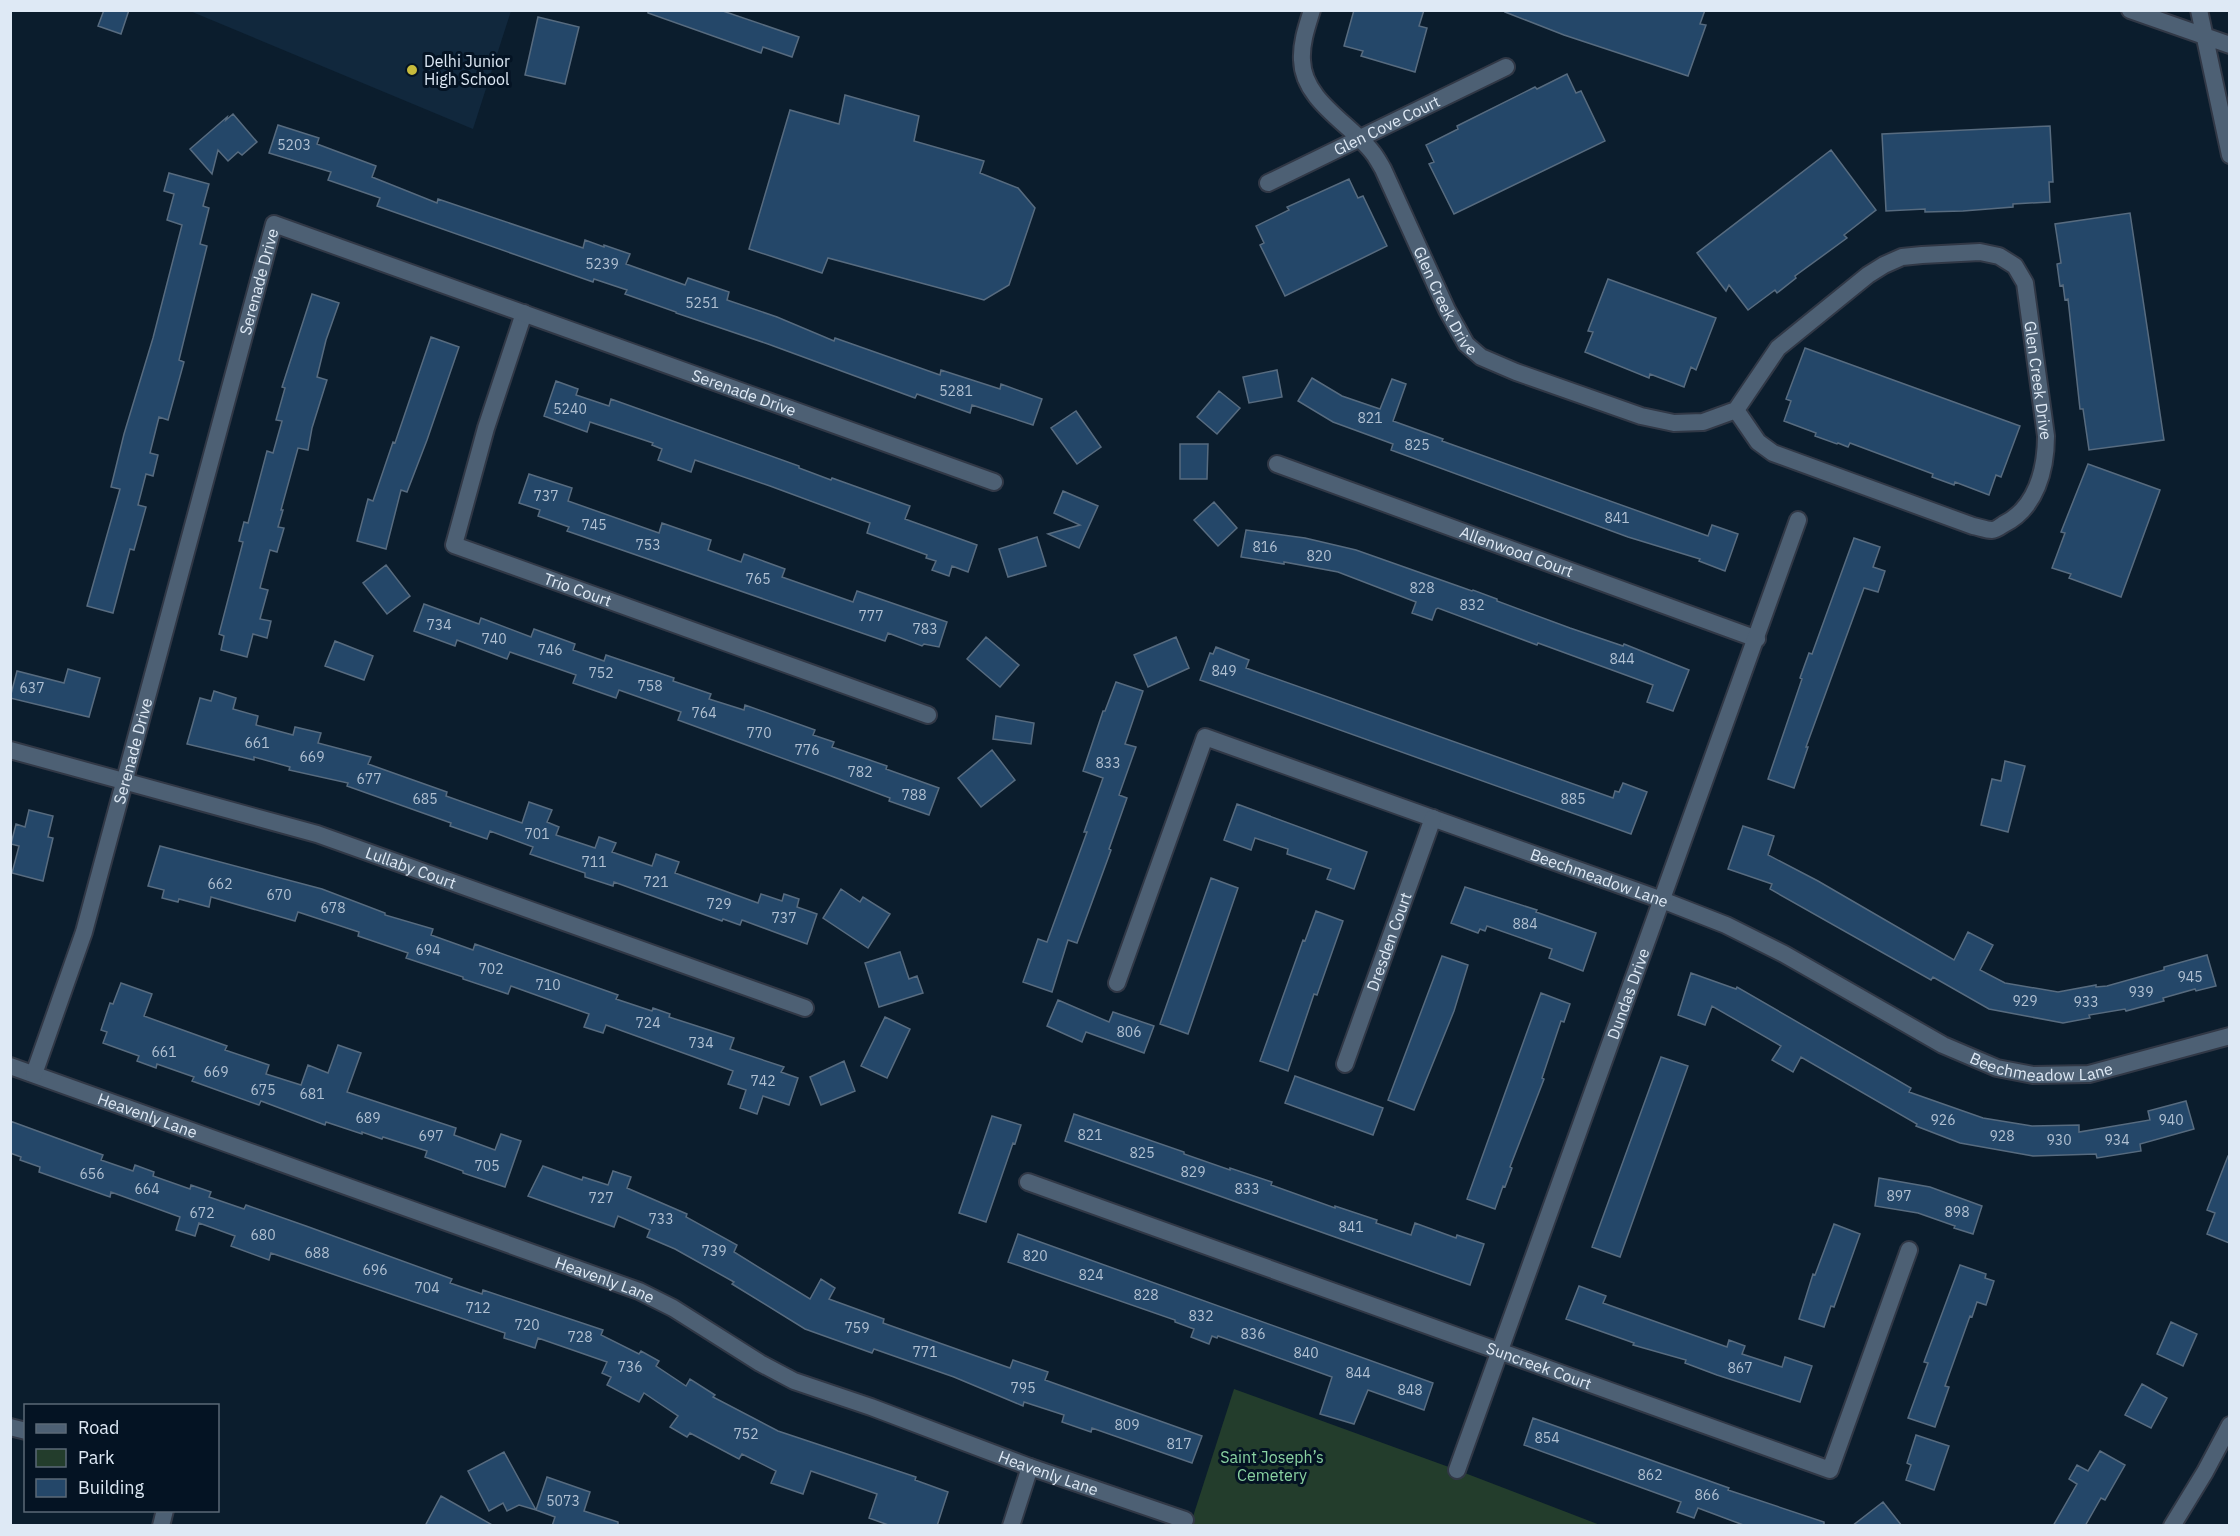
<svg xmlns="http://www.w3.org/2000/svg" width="2240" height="1536" font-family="'IBM Plex Sans',sans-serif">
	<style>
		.built { fill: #11283d }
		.green { fill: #233d2c }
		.building { fill: #244769; stroke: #576b7f; stroke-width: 1.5 }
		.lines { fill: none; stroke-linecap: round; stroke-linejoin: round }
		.minor-casing { stroke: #313846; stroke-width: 20 }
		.tertiary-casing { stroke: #313846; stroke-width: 20 }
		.minor { stroke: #4d6074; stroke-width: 16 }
		.tertiary { stroke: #4d6074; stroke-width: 16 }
		.poi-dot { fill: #c7bb3c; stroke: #041323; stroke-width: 2 }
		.labels { text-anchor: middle; stroke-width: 6; stroke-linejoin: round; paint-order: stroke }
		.number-label { font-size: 14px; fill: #b0c0d2 }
		.poi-label { font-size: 16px; fill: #dee9f5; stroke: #041323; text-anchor: start }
		.street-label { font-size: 16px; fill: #dee9f5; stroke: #041323 }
		.park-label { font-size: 16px; fill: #8ad3a2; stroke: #041323 }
	</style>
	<rect width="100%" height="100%" fill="#0b1d2d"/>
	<path class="built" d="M190,11H511L473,129Z"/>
	<path class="green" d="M1234,1389L1457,1470L1600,1525L1190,1526Z"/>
	<path class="building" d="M104,10H129L121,34L98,26Z
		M648,10H720L799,37L792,57L763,47L761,53L648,13Z
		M1354,10H1424L1419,26L1427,28L1415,72L1361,56L1363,51L1344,46Z
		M1506,10H1705L1700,24L1706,25L1688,76L1564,35L1505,12Z
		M538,17L579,27L565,84L525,75Z
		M1567,74L1576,93L1581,91L1605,141L1454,214L1429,164L1434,162L1426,145L1458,129L1457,126L1535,87L1537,89Z
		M845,95L919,116L914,141L984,161L980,173L1018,188L1035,208L1009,285L984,300L828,258L822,273L749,249L790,110L839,124Z
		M233,114L257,142L242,155L238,152L228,161L218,150L212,174L190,149L227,117L226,120Z
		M278,125L319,138L317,144L376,166L372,177L437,203L438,199L583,248L585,240L604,247V245L630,254L626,264L685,285L688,278L729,292L727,300L777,317L834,341L835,338L940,375L941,370L1000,389L1001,384L1042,399L1033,425L972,405L970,413L917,394L915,398L768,344L676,313V312L625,294L627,290L594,279L593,282L377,206L380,198L328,180L331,172L269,153Z
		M2050,126L2053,182H2049L2050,202L2013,204V207L1963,211L1925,212V209L1886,211L1882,134Z
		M1831,150L1876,210L1844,235L1847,238L1795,276L1796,278L1777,293L1775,290L1748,310L1729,285L1726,291L1697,253Z
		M169,173L209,184L203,206L209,208L200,244L207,246L179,360L184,362L168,420L159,417L150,453L158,455L153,476L146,474L138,505L146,507L134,550L130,549L113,613L87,606L120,489L111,487L124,434L153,338L182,225L167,220L174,194L164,191Z
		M1349,179L1358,198L1363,196L1387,246L1285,296L1260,245L1264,243L1256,226L1289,210L1287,207Z
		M2130,213L2164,440L2089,450L2083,409H2080L2068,299L2065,300L2063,285L2060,286L2057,264L2061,263L2055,224Z
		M1608,279L1716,318L1696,370L1691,367L1684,387L1650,374L1649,378L1585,352L1593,332L1588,331Z
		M312,294L339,303L326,340L317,377L327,380L312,428L308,450L298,448L281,510H283L278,527L284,528L277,552L270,550L260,588L268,590L260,619L271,621L267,638L253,634L247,657L221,650L224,636L219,634L243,542L239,541L244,522L248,523L267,451L273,453L282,421L276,420L285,388L282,387Z
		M431,337L459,347L427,440L407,492L401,490L386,549L357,541L368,499L373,501L393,442L395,443Z
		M1805,348L2020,426L2001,477L1996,475L1989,495L1955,482L1954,485L1932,477L1933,474L1850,443L1848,447L1838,443L1837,444L1815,436L1816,433L1784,421L1791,401L1786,399Z
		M1277,370L1282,397L1249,403L1243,377Z
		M1312,378L1342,396L1380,409L1392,379L1406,384L1393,421L1443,439L1442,441L1708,536L1712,525L1738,534L1725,571L1699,561L1700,559L1628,537L1391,450L1393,444L1333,422L1298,401Z
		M556,381L578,389L576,395L609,406L611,399L799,466V468L831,480L832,478L910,506L905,519L977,545L968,572L952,566L949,576L932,570L936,561L926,558L927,555L867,533L870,523L770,486L695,460L691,472L658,460L662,449L652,445L653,443L590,422L587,432L544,416Z
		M1219,391L1240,408L1217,434L1197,417Z
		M1076,411L1101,447L1077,464L1051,428Z
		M1180,444H1208L1207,479H1180Z
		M2088,464L2160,490L2121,597L2069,578L2071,574L2052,568L2065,533L2061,532Z
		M529,474L572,488L568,501L659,533L662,523L711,540L708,550L741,562L744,554L785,569L782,577L853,602L857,591L947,622L939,647L924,644L922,646L888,633L885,641L567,531L569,527L538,516L540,510L519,503Z
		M1063,491L1098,506L1079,548L1048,534L1080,525L1054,513Z
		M1214,502L1237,528L1218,546L1194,520Z
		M1246,530L1305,538L1356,550L1458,586L1472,591L1473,590L1497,599V601L1570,628L1623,646L1624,644L1689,670L1673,711L1647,702L1653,685L1538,643L1537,645L1438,608L1436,609L1432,620L1412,613L1416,602L1338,572L1284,562V564L1241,557Z
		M1037,537L1046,566L1008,577L999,549Z
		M1854,538L1880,547L1873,567L1885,571L1878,592L1864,588L1806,747H1808L1794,788L1768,779L1802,679L1800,678L1809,653L1812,654Z
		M386,565L410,596L387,614L363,583Z
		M424,604L479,624L481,618L531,637L534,629L575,644L573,650L604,661L606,655L674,678L673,681L711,694L709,699L744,710L745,705L815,730L813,735L834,742L832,747L887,766L886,769L939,788L929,815L889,801L890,798L834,777L678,720L681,712L619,690L616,698L573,683L576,675L510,652L507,659L457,640L455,646L414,631Z
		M986,637L1019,665L1000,687L967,659Z
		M1176,637L1189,668L1148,687L1134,655Z
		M335,641L373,656L364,680L325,666Z
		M1216,647L1249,660L1246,668L1613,798L1615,791L1619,792L1623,783L1647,792L1631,834L1200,680L1210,653L1213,654Z
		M68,669L100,678L89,717L10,698L17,671L64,683Z
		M1116,682L1143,691L1125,744L1136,747L1119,795L1127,798L1109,849L1111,850L1077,943L1068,940L1052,992L1023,982L1038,939L1047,942L1087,832H1084L1103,778L1083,771L1103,711H1105Z
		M214,691L236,698L233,709L258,716L256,725L293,735L295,727L321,733L318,743L371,757L368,764L447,792L446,796L522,823L529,802L552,810L547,822L559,827L556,835L595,848L599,837L616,843L612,852L652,866L656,854L679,862L675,873L758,903L761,894L782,901L784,894L799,899L797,907L817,914L807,944L742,920L740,925L723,919L722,921L614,882L613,886L585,877V873L530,854L533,847L490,831L487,839L450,826L451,823L347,786L348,783L289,770L290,767L254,757V760L187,744L200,698L211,701Z
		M996,716L1034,723L1031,744L993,739Z
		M992,750L1015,780L981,807L958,778Z
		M2005,761L2025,766L2008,832L1981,825L1992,779L2001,781Z
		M1237,804L1367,852L1354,889L1327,879L1331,869L1287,854L1288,849L1255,838L1251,850L1224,840Z
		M29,810L53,816L48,837L53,838L43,881L12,873L19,846L11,844L16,824L25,827Z
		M1743,826L1774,836L1768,855L1818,881L1954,960L1968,932L1993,945L1980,970L2005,983L2058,992L2096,985V987L2107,986L2164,970V967L2207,955L2216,986L2196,991L2195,989L2163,998L2164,1001L2126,1011L2125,1009L2089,1015L2090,1018L2063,1023L1989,1009L1933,977L1931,980L1770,889L1772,884L1728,869Z
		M160,846L322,889L385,913V915L433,929L431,935L473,950L475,944L618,995L616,999L652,1011L653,1008L670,1014L669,1017L734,1038L730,1049L784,1067L781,1072L798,1078L789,1105L763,1096L757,1114L740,1108L746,1090L728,1084L733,1071L606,1025L603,1033L584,1027L589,1014L511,986L508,994L463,979V977L406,958L408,953L358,936L359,932L298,912L295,921L211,897L209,907L179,899L178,902L162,898L164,890L148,886Z
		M1211,878L1238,888L1188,1034L1160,1024Z
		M1465,887L1537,910L1536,912L1596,933L1583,971L1549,958L1552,949L1487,926L1485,931L1480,929L1478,933L1451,923Z
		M841,889L860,902L863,897L890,914L868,948L823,918Z
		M1316,911L1343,921L1317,995L1314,994L1288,1071L1260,1061L1303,940L1305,941Z
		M900,952L909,979L917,976L923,993L879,1007L865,963Z
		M1442,956L1468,965L1454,1011L1414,1110L1388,1100Z
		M1691,973L1736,989L1737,987L1911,1088L1909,1092L1983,1118L2032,1126L2079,1125V1132L2150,1120L2148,1111L2186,1101L2194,1129L2140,1144L2141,1151L2097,1158L2096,1154L2033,1156L1960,1143L1916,1126L1917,1124L1801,1057L1793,1072L1772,1060L1781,1046L1712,1006L1705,1025L1678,1015Z
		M121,983L152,994L144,1016L227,1046L225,1050L269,1065L266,1074L301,1085L308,1065L328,1073L338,1045L361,1053L347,1092L456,1128L454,1135L495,1150L501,1134L521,1141L505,1187L463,1173V1171L425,1157L427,1151L383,1137L382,1139L362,1132V1134L326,1122L325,1125L261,1101L259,1105L192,1081L194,1077L157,1064L156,1068L137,1061L139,1056L103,1043L107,1032L101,1030L110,1003L113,1004Z
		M1541,993L1570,1004L1564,1022L1561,1021L1542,1078L1544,1079L1510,1167L1512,1168L1505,1187L1503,1186L1495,1209L1467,1199Z
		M1058,1000L1109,1022L1113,1012L1154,1026L1144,1053L1086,1032L1082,1042L1047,1026Z
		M885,1017L910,1029L887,1078L861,1066Z
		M1661,1057L1688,1066L1620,1257L1592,1247Z
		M844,1061L855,1091L821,1105L810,1077Z
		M1295,1076L1383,1108L1373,1135L1285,1103Z
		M1074,1114L1184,1152V1154L1230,1170V1168L1272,1182L1271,1185L1335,1208V1206L1377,1220L1376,1223L1411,1235L1415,1223L1456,1238L1457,1235L1484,1244L1470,1285L1065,1141Z
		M992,1116L1021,1125L1015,1144L1013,1143L986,1222L959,1213Z
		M10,1121L103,1155L101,1160L133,1171L135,1165L154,1172L153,1176L190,1189L191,1185L211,1192L209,1197L244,1209L246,1205L306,1226L452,1279L450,1283L482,1294L483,1290L603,1330L601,1335L639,1354L641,1351L659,1361L656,1366L686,1386L690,1379L715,1395L713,1397L778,1431L916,1477L915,1480L948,1492L937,1526H891L869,1518L877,1494L811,1471L803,1494L771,1483L776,1471L742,1454L739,1459L690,1433L687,1437L670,1427L678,1416L644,1393L639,1402L607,1385L611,1377L602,1373L607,1362L538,1338L535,1348L504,1338L505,1333L271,1253L269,1260L231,1246L235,1236L199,1223L195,1236L176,1230L180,1217L111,1192L110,1197L39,1172L40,1167L20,1160L21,1157L10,1153Z
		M2228,1156H2229V1243L2207,1234L2215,1213L2207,1210Z
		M543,1166L582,1180L583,1177L608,1185L613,1171L631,1177L627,1188L687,1214L686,1217L737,1245L734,1252L810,1299L821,1279L835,1288L829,1299L884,1319L883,1323L1010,1368L1013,1360L1048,1372L1045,1380L1202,1436L1192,1463L1092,1428L1091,1432L1062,1422L1064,1415L1024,1402L1023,1406L954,1377L874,1349L872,1353L805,1329L732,1284L734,1282L675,1249L647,1237L650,1230L618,1216L614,1227L528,1196Z
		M1879,1178L1930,1187L1982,1206L1973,1234L1954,1228L1955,1226L1918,1213L1875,1206Z
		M1834,1224L1860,1234L1834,1307L1831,1306L1824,1327L1799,1319L1813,1274L1815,1275Z
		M1018,1234L1433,1383L1424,1410L1368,1390L1354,1424L1320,1414L1332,1377L1218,1336L1217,1338L1212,1336L1209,1344L1191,1337L1194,1329L1175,1322V1320L1008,1262Z
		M1960,1265L1986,1274L1985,1278L1994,1281L1986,1305L1977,1302L1972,1317L1970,1316L1945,1386L1949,1387L1935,1427L1908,1418L1928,1363L1924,1362Z
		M1579,1286L1606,1296L1603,1303L1727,1347L1729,1340L1745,1346L1742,1354L1782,1367L1785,1357L1812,1366L1800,1402L1717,1375L1685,1363L1686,1360L1633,1345L1634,1343L1566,1319Z
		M2171,1322L2197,1334L2183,1366L2157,1354Z
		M2142,1384L2167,1398L2151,1428L2125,1415Z
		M1533,1418L1729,1488L1728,1490L1824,1522V1526H1746L1698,1508L1694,1518L1677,1512L1681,1502L1524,1445Z
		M1916,1435L1949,1446L1934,1490L1906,1480L1911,1465L1907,1463Z
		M2100,1451L2125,1465L2105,1500L2101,1498L2085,1526H2053L2077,1484L2069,1479L2077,1465L2088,1471Z
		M504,1452L536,1510L519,1505L507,1511L503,1503L489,1511L468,1471Z
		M547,1477L590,1492L584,1511L618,1522V1526H552L555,1517L536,1510Z
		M441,1496L494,1526H425Z
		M1883,1502L1902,1526H1852Z"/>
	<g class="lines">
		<g class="minor-casing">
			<g id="minor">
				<path id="s1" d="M1312,10C1307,26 1301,43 1302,60C1303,101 1351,124 1373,153C1377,158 1380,164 1383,169L1447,310L1466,344L1481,357L1516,372L1641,416L1674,423L1703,422L1736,410L1778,348L1868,275L1884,265L1902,257L1922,255L1980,252L1999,256L2015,266L2025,283L2046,436C2046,470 2036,508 2004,524C2001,526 1996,530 1992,530C1986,530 1979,527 1973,526L1773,453L1758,442L1736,410"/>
				<path id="s2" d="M1268,183L1506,67"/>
				<path id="s3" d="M524,313L486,428L454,545L928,715"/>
				<path id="s4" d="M1277,464L1757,639"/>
				<path id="s5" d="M10,750L317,834L805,1008"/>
				<path id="s6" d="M1117,983L1205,737L1662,900L1726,925L1784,954L1943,1045L1997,1068L2033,1075L2089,1074L2230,1036"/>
				<path id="s7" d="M1345,1064L1433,818"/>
				<path id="s8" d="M10,1066L639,1291L673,1308L760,1363L794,1381L871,1407L1030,1467L1185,1520"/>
				<path id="s9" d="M34,1074L84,932L274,224L994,482"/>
				<path id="s10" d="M1028,1182L1830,1470L1909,1250"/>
				<path d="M10,1427L26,1431"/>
				<path id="s11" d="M1457,1470L1798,520"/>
				<path d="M161,1526L165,1510"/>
				<path d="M1011,1526L1030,1467"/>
			</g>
		</g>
		<g class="tertiary-casing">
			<path id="tertiary" d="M2130,10L2230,45
				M2199,10L2230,155
				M2172,1526L2205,1472L2230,1425"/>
		</g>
		<use href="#minor" class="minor"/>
		<use href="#tertiary" class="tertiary"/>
	</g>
	<circle class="poi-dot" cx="412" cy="70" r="6"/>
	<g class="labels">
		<g class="number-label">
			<text x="294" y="150">5203</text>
			<text x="602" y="269">5239</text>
			<text x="702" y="308">5251</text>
			<text x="956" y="396">5281</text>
			<text x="570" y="414">5240</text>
			<text x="1370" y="423">821</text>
			<text x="1417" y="450">825</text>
			<text x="546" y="501">737</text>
			<text x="1617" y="523">841</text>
			<text x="594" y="530">745</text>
			<text x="648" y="550">753</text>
			<text x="1265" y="552">816</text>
			<text x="1319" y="561">820</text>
			<text x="758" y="584">765</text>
			<text x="1422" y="593">828</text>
			<text x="1472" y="610">832</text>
			<text x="871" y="621">777</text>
			<text x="439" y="630">734</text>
			<text x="925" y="634">783</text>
			<text x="494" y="644">740</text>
			<text x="550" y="655">746</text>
			<text x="1622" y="664">844</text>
			<text x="1224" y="676">849</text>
			<text x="601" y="678">752</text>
			<text x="650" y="691">758</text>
			<text x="32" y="693">637</text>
			<text x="704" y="718">764</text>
			<text x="759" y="738">770</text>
			<text x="257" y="748">661</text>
			<text x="807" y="755">776</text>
			<text x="312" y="762">669</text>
			<text x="1108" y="768">833</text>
			<text x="860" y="777">782</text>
			<text x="369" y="784">677</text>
			<text x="914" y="800">788</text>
			<text x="425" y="804">685</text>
			<text x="1573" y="804">885</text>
			<text x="537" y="839">701</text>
			<text x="594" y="867">711</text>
			<text x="656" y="887">721</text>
			<text x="220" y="889">662</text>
			<text x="279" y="900">670</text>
			<text x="719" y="909">729</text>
			<text x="333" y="913">678</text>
			<text x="784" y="923">737</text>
			<text x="1525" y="929">884</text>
			<text x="428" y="955">694</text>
			<text x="491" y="974">702</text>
			<text x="2190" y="982">945</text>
			<text x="548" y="990">710</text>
			<text x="2141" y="997">939</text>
			<text x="2025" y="1006">929</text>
			<text x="2086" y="1007">933</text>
			<text x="648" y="1028">724</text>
			<text x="1129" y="1037">806</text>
			<text x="701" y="1048">734</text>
			<text x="164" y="1057">661</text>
			<text x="216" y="1077">669</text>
			<text x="763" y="1086">742</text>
			<text x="263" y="1095">675</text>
			<text x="312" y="1099">681</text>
			<text x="368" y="1123">689</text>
			<text x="1943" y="1125">926</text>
			<text x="2171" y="1125">940</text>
			<text x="1090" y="1140">821</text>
			<text x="431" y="1141">697</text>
			<text x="2002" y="1141">928</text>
			<text x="2059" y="1145">930</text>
			<text x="2117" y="1145">934</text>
			<text x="1142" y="1158">825</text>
			<text x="487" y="1171">705</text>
			<text x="1193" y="1177">829</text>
			<text x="92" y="1179">656</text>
			<text x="147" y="1194">664</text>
			<text x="1247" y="1194">833</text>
			<text x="1899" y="1201">897</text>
			<text x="601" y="1203">727</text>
			<text x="1957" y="1217">898</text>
			<text x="202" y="1218">672</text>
			<text x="661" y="1224">733</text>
			<text x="1351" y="1232">841</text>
			<text x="263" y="1240">680</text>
			<text x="714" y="1256">739</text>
			<text x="317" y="1258">688</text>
			<text x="1035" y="1261">820</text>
			<text x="375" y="1275">696</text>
			<text x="1091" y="1280">824</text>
			<text x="427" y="1293">704</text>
			<text x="1146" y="1300">828</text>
			<text x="478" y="1313">712</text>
			<text x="1201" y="1321">832</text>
			<text x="527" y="1330">720</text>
			<text x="857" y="1333">759</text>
			<text x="1253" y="1339">836</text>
			<text x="580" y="1342">728</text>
			<text x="925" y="1357">771</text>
			<text x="1306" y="1358">840</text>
			<text x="630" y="1372">736</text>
			<text x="1740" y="1373">867</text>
			<text x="1358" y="1378">844</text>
			<text x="1023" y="1393">795</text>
			<text x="1410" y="1395">848</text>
			<text x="1127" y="1430">809</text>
			<text x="746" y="1439">752</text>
			<text x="1547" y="1443">854</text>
			<text x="1179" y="1449">817</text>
			<text x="1650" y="1480">862</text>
			<text x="1707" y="1500">866</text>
			<text x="563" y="1506">5073</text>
		</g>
		<g class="poi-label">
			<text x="424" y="67">Delhi Junior<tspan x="424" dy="18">High School</tspan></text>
		</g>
		<g class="street-label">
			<text dy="6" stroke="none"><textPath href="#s2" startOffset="132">Glen Cove Court</textPath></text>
			<text dy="6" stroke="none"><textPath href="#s9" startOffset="824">Serenade Drive</textPath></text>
			<text dy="6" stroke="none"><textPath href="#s1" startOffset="336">Glen Creek Drive</textPath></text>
			<text dy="6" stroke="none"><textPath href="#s1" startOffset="1136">Glen Creek Drive</textPath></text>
			<text dy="6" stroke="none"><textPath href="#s9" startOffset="1383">Serenade Drive</textPath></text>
			<text dy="6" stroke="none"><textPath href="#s4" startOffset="255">Allenwood Court</textPath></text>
			<text dy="6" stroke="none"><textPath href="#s3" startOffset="374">Trio Court</textPath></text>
			<text dy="6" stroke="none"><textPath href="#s9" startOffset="338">Serenade Drive</textPath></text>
			<text dy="6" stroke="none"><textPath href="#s5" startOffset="418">Lullaby Court</textPath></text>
			<text dy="6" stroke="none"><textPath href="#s6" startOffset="680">Beechmeadow Lane</textPath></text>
			<text dy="6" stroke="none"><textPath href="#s7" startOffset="130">Dresden Court</textPath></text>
			<text dy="6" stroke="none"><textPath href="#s11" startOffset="506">Dundas Drive</textPath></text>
			<text dy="6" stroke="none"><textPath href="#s6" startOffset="1166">Beechmeadow Lane</textPath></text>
			<text dy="6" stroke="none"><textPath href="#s8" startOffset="146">Heavenly Lane</textPath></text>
			<text dy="6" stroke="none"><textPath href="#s8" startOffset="632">Heavenly Lane</textPath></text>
			<text dy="6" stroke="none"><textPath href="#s10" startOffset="543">Suncreek Court</textPath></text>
			<text dy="6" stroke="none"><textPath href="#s8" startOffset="1118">Heavenly Lane</textPath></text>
		</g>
		<g class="park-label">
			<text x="1272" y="1463">Saint Joseph’s<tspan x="1272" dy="18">Cemetery</tspan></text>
		</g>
	</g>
	<rect width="2240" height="1536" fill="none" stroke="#dee9f5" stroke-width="24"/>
	<rect x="24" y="1404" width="195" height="108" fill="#041323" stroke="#5b6977" stroke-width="1.5"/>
	<rect x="36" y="1424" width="30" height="9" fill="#4d6074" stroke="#5b6977" stroke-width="1.5"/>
	<text x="78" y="1434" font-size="18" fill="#dee9f5">Road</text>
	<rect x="36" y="1449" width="30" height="18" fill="#233d2c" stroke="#5b6977" stroke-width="1.5"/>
	<text x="78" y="1464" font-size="18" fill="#dee9f5">Park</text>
	<rect x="36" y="1479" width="30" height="18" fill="#244769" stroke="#5b6977" stroke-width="1.5"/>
	<text x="78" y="1494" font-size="18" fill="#dee9f5">Building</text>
</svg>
